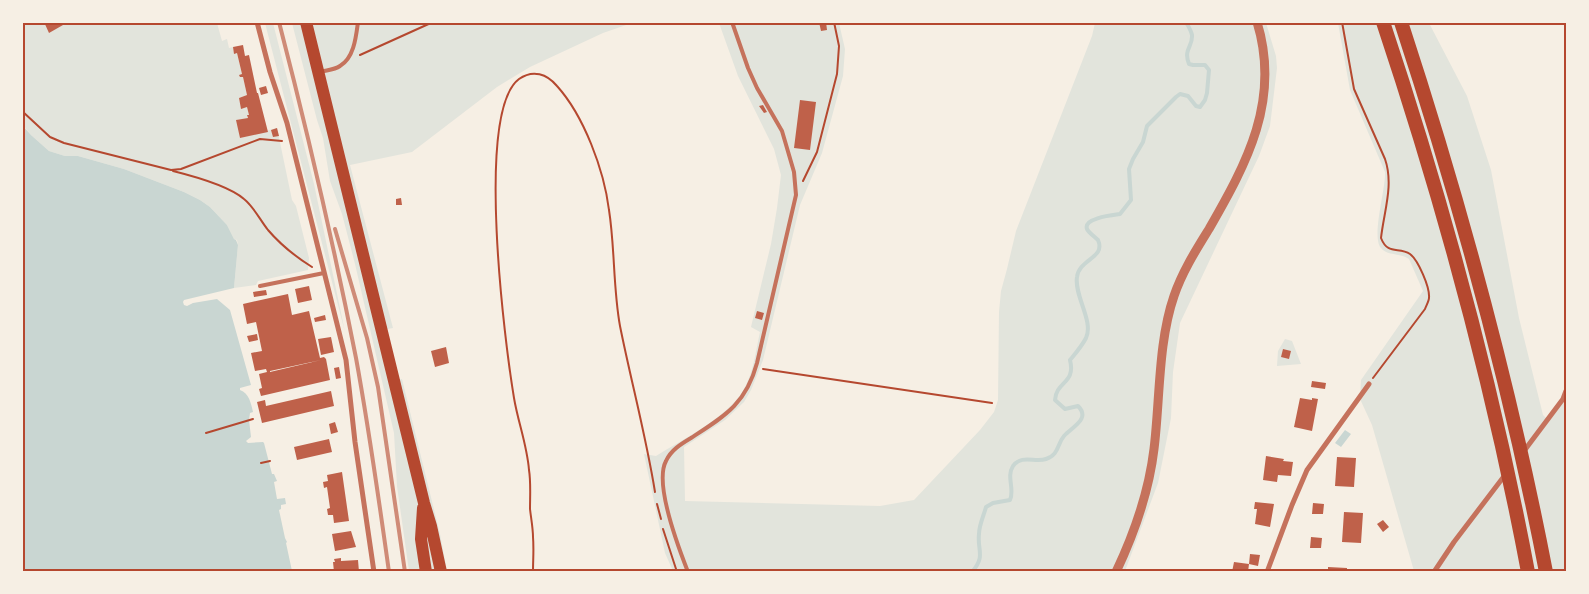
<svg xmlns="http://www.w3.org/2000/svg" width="1589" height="594" font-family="'PT Sans Narrow',sans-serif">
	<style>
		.green { fill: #e2e4dc }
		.water { fill: #c9d6d2 }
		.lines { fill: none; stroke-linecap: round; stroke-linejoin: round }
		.stream { stroke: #c9d6d2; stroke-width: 4 }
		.building { fill: #bf614a; fill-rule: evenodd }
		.path { stroke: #b5482f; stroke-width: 2 }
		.service { stroke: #c5725c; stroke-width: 4 }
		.minor { stroke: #c5725c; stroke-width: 5 }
		.tertiary { stroke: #c5725c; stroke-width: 9 }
		.primary { stroke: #b5482f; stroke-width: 12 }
		.motorway { stroke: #b5482f; stroke-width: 14 }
		.rail { stroke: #cf8b77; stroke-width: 4 }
		.neatline { fill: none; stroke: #b5482f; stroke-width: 2 }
	</style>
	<rect width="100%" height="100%" fill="#f6efe4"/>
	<path class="green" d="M23,23H217L222,41L227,39L229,48L233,47L234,53H237L242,74L240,75V77H243L247,95L239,98L241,108L247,107L249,115L247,116L248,118L237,120L240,138L277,128L292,200L296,206L309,258L308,270L258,281L256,285L234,288L238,245L237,240L234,239L227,225L210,207L200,200L184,192L124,169L78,156H65L49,151L31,135L23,125Z
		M265,23H273L314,184L345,332Z
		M292,23H632L603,33L530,67L497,87L412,152L350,165L393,328L382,330L394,381L402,379L440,534L447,571H409L397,486L394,433L355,264L342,214L330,181L323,138L317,120Z
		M719,23H839L845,49L843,76L822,153L800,205L763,360L751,390L744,402L725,420L684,447L685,501L880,506L914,500L980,430L994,412L998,400L999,312L1001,291L1007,269L1016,231L1092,36L1095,23H1266L1276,56L1277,68L1270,126L1259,156L1180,323L1173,372L1171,418L1158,483L1125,571H673L665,553L644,454L656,456C683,439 733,415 746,385C754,369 756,349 760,332L751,327L771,244L777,208L781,175L774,149L738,76Z
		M1338,23H1429L1467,96L1491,170L1519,318L1543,415L1547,419L1566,391V571H1414L1372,425L1360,399L1361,380L1423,291L1409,259C1401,253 1387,256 1381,248C1371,237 1386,189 1385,172L1350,90Z
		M1285,339L1292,341L1301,364L1277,366L1278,351Z"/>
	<path class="water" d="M22,125L31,135L49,151L65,156H78L124,169L184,192L200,200L210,207L227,225L234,239L236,240L238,245L234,288L184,300L183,302L184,305L187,306L193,303L217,299L230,310L251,385L240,388V390C249,393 251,403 253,412L250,413L249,420L251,437L246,441L248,443L263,442L264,443L272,474H274L277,481L274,482L277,499L285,498L286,504L281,505V509L279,510L285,538L287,542L286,543L292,571H23Z
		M1345,430L1351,434L1341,447L1335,443Z"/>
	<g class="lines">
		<path class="stream" d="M972,572C986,556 977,550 979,534C979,525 984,515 986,507L993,503L1010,500C1015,489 1006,477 1013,466C1022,454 1035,463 1046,459C1059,455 1057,444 1064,436C1072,427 1091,419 1078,406L1065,409L1055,400C1056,381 1076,384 1070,360C1075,354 1082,346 1086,338C1094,321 1074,296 1077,277C1079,259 1106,258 1098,240C1095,237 1088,232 1087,229C1083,218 1113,215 1120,214L1131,200L1129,169L1133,159L1143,142L1147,126L1176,97L1180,94L1188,96L1196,106L1200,107L1205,100L1207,93L1209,70L1205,65H1193L1189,64C1183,49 1193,47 1192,35C1191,30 1188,26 1186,22"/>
	</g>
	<path class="building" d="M44,22H61L63,25L49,33Z
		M819,22H826L827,30L821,31Z
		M243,45L245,56L249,55L257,93H258L268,132L240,138L236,120L248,118L247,115H249L247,107L241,109L239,98L247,95L243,77H240L239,75L242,74L237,53L234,54L233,47Z
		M266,86L268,93L261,95L259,88Z
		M800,100L816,102L810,150L794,148Z
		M763,105L767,112L764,113L759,106Z
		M277,128L279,136L273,137L271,130Z
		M401,198L402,205H396V199Z
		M309,286L312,300L298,303L295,289Z
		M266,290L267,295L254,297L253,292Z
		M288,294L292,315L309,311L320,358L324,357L326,359L330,380L261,396L259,389L262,388L259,374L267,372L266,369L255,371L251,353L262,351L256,322L247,324L243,304ZM321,360L270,372V371Z
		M757,311L764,313L762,320L755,318Z
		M325,315L326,320L315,322L314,318Z
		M257,334L258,340L249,342L247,336Z
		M331,337L334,352L321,355L318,339Z
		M446,347L449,363L435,367L431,351Z
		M1283,349L1291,351L1289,359L1281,357Z
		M339,367L341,378L336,379L334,368Z
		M1312,381L1326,383L1325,389L1311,387Z
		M331,391L334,406L262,423L257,402L265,400L266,406Z
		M1300,398L1312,400V398L1318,399L1312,431L1294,427Z
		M335,422L338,432L331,434L329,424Z
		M329,439L332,452L297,460L294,447Z
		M1266,456L1284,459L1283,461L1293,462L1291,476L1278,475L1277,482L1263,480Z
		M1337,457L1356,458L1354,487L1335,486Z
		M342,472L349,521L334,523L333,515H328L327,509L330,508L327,487L324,488L323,482L328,481L327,475Z
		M1255,502L1274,504L1270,527L1255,524L1257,509H1254Z
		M1313,503L1324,504L1323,514H1312Z
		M1344,512L1363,513L1361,543L1342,542Z
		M1383,520L1389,527L1383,532L1377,524Z
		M351,531L356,547L335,551L332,534Z
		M1311,537L1322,538L1321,548H1310Z
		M1250,554L1260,555L1258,566L1249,564Z
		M341,558V561L358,560L359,572H334L333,562H335L334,559Z
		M1234,562L1249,564L1248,572H1232Z
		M1328,567L1347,568V572H1328Z"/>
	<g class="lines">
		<path class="path" d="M1342,22L1354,89L1385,159C1394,185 1384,211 1381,238C1388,256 1399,246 1410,254C1418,260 1430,287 1429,298C1429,301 1426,306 1425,309L1373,378
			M360,55L433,22
			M22,111L50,137L64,143L171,170L181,169L260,139L282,141
			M173,171C193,176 229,186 244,199C254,207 260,220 268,230C280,244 296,257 312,267
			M803,181L817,152L837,74L839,46L834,22
			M763,369L992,403
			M206,433L253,419
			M261,463L270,461
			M657,504L661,519
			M663,529L677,572
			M533,572C533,560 534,549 533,537C533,528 531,518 530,509C530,496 531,482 529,470C527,445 518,422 514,398C505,344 475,112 519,79C533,69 547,74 557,86C584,116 604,170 609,210C615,248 613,288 620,326C631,381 646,436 655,492"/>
		<path class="service" d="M320,72C327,70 334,70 340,66C354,58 356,37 358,22
			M260,286L324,273
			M688,572C679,549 654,483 666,461C671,450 681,444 691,438C725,416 746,404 757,363L796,195L794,172L782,131L757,88L748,68L732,22"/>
		<path class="minor" d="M257,22L270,72L287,123L346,360L355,442L374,572
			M1524,451L1563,399L1566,391
			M1267,572L1292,505L1307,470L1369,384
			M1434,572L1454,542L1505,475"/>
		<path class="tertiary" d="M1116,572C1134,534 1149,491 1154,449C1160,401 1158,342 1174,296C1182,272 1196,250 1209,229C1247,163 1281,100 1257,22"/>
		<path class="primary" d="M306,22L424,503L431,526L441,572
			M423,508L421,539L426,572"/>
		<path class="motorway" d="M1383,22C1443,202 1493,386 1528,572
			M1401,22C1460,202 1510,386 1546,572"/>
		<path class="rail" d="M279,22C308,134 334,246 356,358C369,429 379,500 389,572
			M335,229L367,338L378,387L405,572"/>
	</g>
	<rect width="1589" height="594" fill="none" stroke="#f6efe4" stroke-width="48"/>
	<rect x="24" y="24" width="1541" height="546" class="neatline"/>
</svg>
